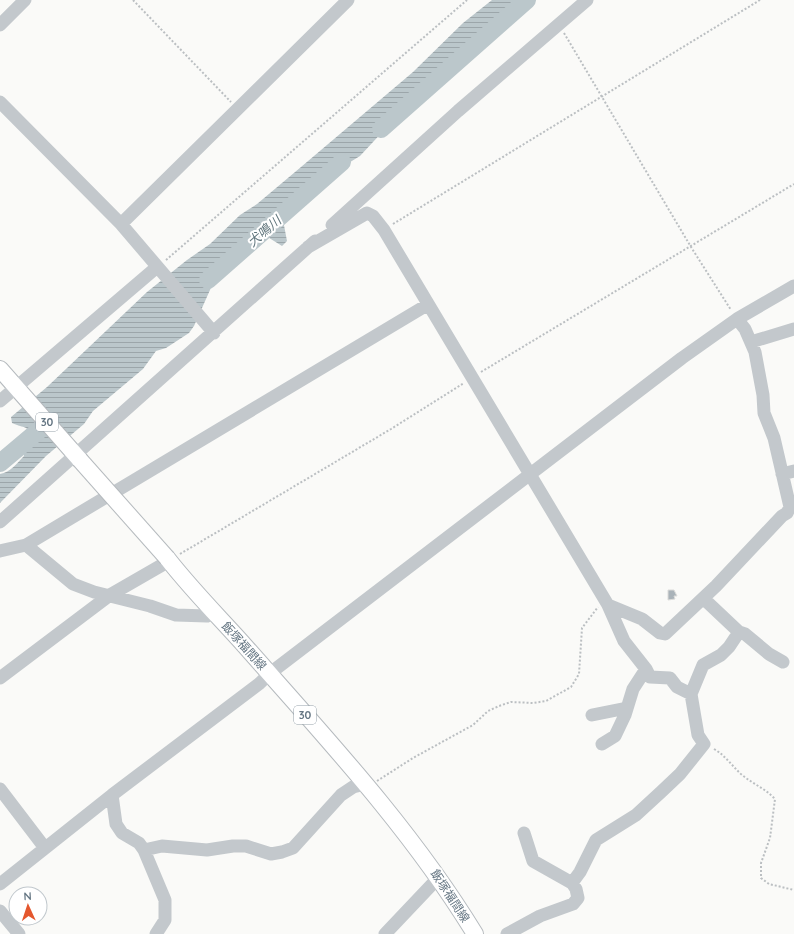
<svg xmlns="http://www.w3.org/2000/svg" width="794" height="934" font-family="Quicksand,'Noto Sans JP',sans-serif">
	<style>
		.water { fill: url(#water-rules) }
		.lines { fill: none; stroke-linecap: round; stroke-linejoin: round }
		.river { stroke: #bbc7cb; stroke-width: 18 }
		.building { fill: #aab3b9; stroke: #dcdcda }
		.major-casing { stroke: #b5babe; stroke-width: 18 }
		.path { stroke: #bbbfc2; stroke-width: 2; stroke-dasharray: 2 2; stroke-linecap: butt }
		.minor { stroke: #c3c8cc; stroke-width: 13 }
		.major { stroke: #fff; stroke-width: 16 }
		.major-bridge-casing { stroke: #b5babe; stroke-width: 18; stroke-linecap: butt }
		.major-bridge { stroke: #fff; stroke-width: 16 }
		.labels { text-anchor: middle; stroke-width: 4; stroke-linejoin: round; paint-order: stroke }
		.shield { fill: #fff; stroke: #939fa8; stroke-width: 1 }
		.shield-label { font-size: 11px; font-weight: bold; fill: #657683 }
		.street-label { font-size: 12px; fill: #657683; stroke: #fff }
		.water-label { font-size: 13px; font-style: italic; fill: #60757c; stroke: #fff }
	</style>
	<defs>
		<pattern id="water-rules" width="6" height="5" patternUnits="userSpaceOnUse"><rect width="6" height="5" fill="#bbc7cb"/><path d="M0 2.5h6" fill="none" stroke="#9ca6aa"/></pattern>
	</defs>
	<rect width="100%" height="100%" fill="#fafaf8"/>
	<path class="water" d="M492,0H524L515,5L508,14L487,34L477,39L475,43L428,83L360,156L316,183L283,220L287,241L282,246L266,236H262L252,239L239,248L214,281L194,326L189,333L166,348L156,351L143,369L93,411L84,424L46,456L0,503V474C11,472 16,464 24,456L23,450L34,440C28,424 25,429 12,423L11,417L47,387L147,292L187,260L210,244L240,215L257,204L301,167L413,72L463,23Z"/>
	<g class="lines">
		<path class="river" d="M381,129L527,0
			M208,280L342,162
			M0,463L50,421"/>
	</g>
	<path class="building" d="M668,590H674L677,596H674L675,599L668,600Z"/>
	<g class="lines">
		<g class="major-casing">
			<path id="major" d="M0,369L80,460
				M167,558C191,589 219,617 245,646C326,738 411,829 475,934"/>
		</g>
		<path class="path" d="M133,0L231,102
			M564,33L691,247L731,310
			M393,224L760,0
			M166,260L467,0
			M481,372L794,184
			M180,554L391,429L464,383
			M714,749C726,756 732,766 742,775C753,784 766,789 775,799L770,838L761,863V878L769,884L794,890
			M377,781L413,758L473,725L488,711L499,706L511,702L533,703L546,701L571,687L579,674L582,628L598,607"/>
		<path class="minor" d="M0,25L25,0
			M0,102L121,224L214,333
			M121,224L348,0
			M332,225L458,111L587,0
			M308,247L367,213L373,216L384,230L608,605L624,641L646,669L650,677L670,678L677,687L691,694L698,735L704,744L680,774L661,792L636,815L596,840L580,872L572,883L576,889L578,898L573,904L540,916L507,934
			M751,342L794,329
			M0,401L157,267
			M782,474L794,471
			M0,522L315,241
			M26,545L73,584L94,592L150,606L176,615L207,616L214,612
			M0,551L26,545L427,305
			M608,605L642,619L660,633L665,634L716,586L782,516L787,513L790,507L774,438L764,413L763,395L755,352L745,329L737,319
			M739,632L745,634L769,654L783,662
			M0,678L110,595L169,561
			M691,694L703,665L721,655L729,647L739,632L704,599
			M592,715L627,708
			M602,744L615,736L625,715L633,689L646,669
			M0,789L45,848
			M112,795L116,824L122,833L139,843L144,850L165,900V920L156,934
			M524,833L533,861L572,883
			M144,850L162,846L207,850L233,846H246L271,854L282,852L293,848L341,795L353,787L365,784
			M0,884L112,795L260,683L269,674L682,358L737,319L794,286
			M0,911L19,934
			M385,934L439,877"/>
		<use href="#major" class="major"/>
		<g class="major-bridge-casing">
			<path id="major-bridge" d="M80,460L167,558"/>
		</g>
		<use href="#major-bridge" class="major-bridge"/>
	</g>
	<g class="labels">
		<g class="shield">
			<rect x="36" y="413" width="22" height="18" rx="3"/>
			<rect x="294" y="706" width="22" height="18" rx="3"/>
		</g>
		<g class="shield-label">
			<text x="47" y="426">30</text>
			<text x="305" y="719">30</text>
		</g>
		<g class="street-label">
			<text transform="translate(244 646) rotate(48)" y="4">飯塚福間線</text>
			<text transform="translate(450 896) rotate(57)" y="4">飯塚福間線</text>
		</g>
		<g class="water-label">
			<text transform="translate(264 231) rotate(-41)" y="5">犬鳴川</text>
		</g>
	</g>
	<g transform="translate(28 906) rotate(357)"><circle r="19" fill="#ffffff" stroke="#c1c8cd"/>
	<path d="M0-3L7 15L0 10L-7 15Z" fill="#e4572e"/>
	<text y="-6" font-size="11" font-weight="bold" text-anchor="middle" fill="#657683">N</text>
	</g>
</svg>
